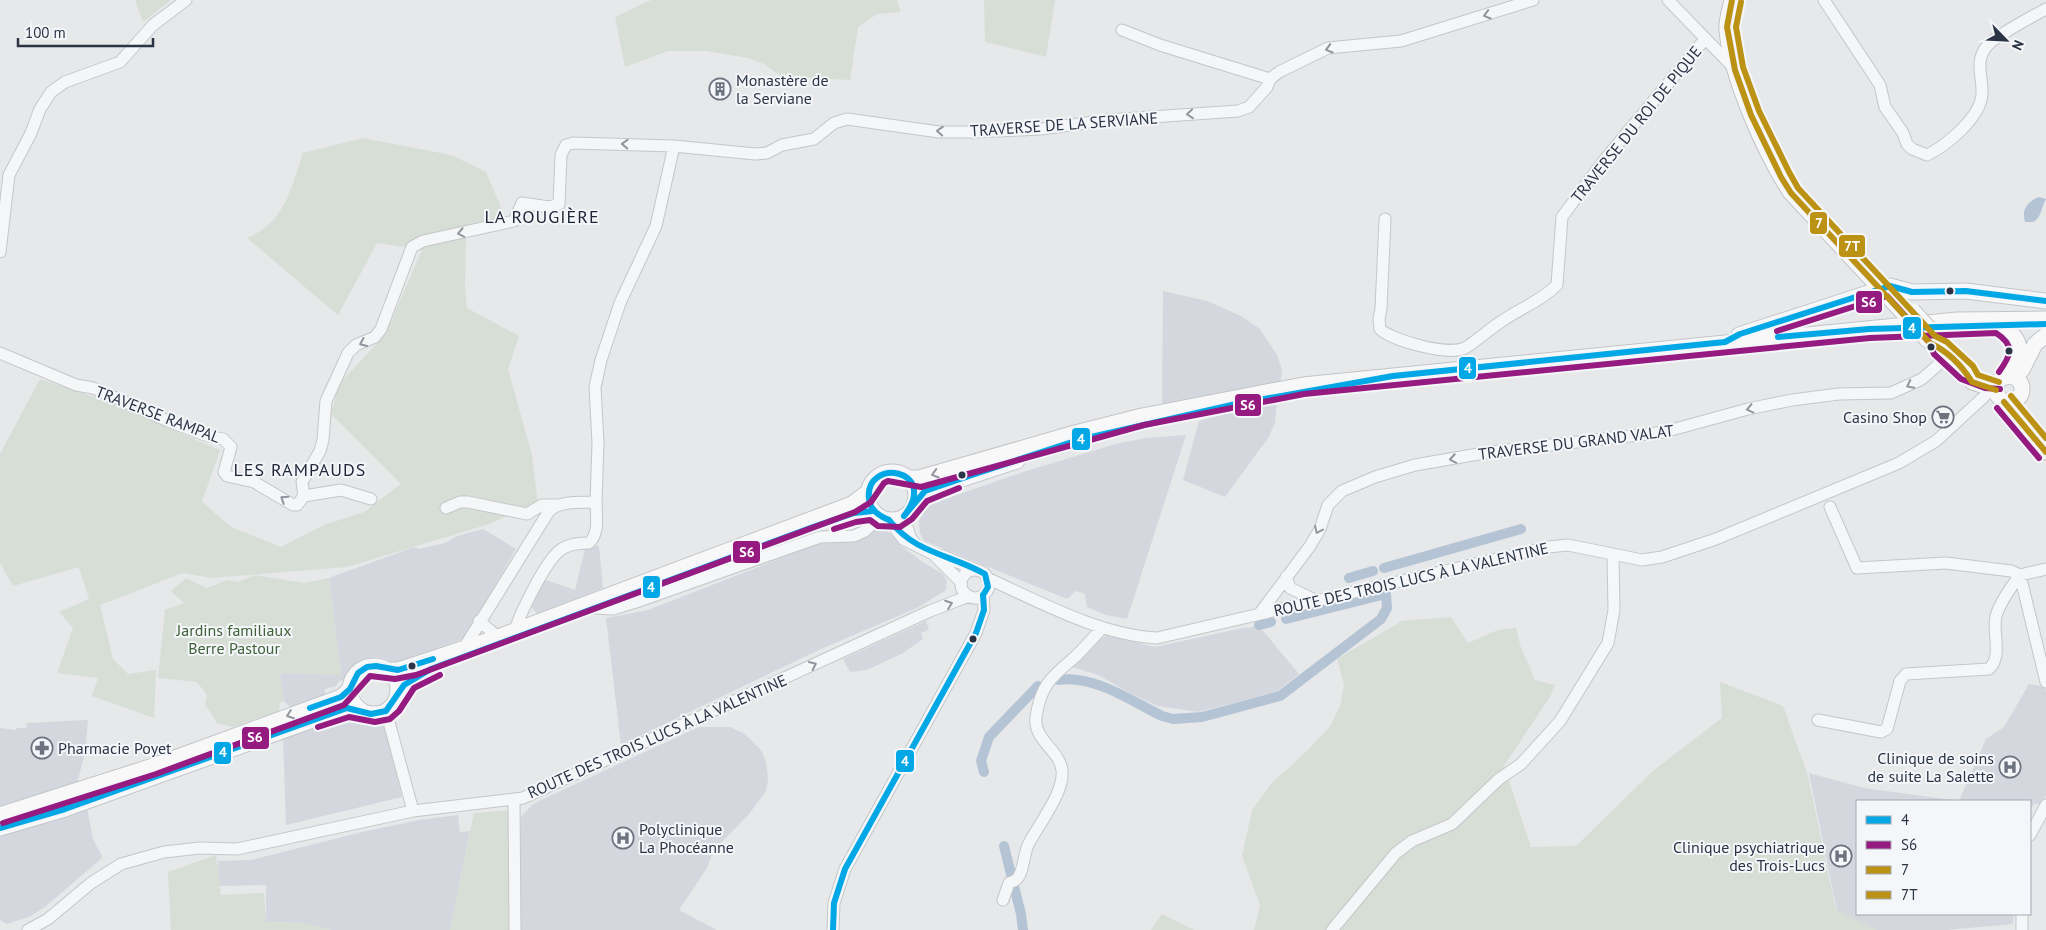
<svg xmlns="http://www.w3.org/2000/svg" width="2046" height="930" font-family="'PT Sans',sans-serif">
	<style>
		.built { fill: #d4d7dd }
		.green { fill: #d6ded6 }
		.water { fill: #b4c4d5 }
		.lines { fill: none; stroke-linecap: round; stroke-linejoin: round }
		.canal { stroke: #b4c4d5; stroke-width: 10 }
		.minor-casing { stroke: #c4c6c8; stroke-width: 13 }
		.major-casing { stroke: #c2c5c8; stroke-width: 17 }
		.minor { stroke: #f5f6f7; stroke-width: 11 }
		.major { stroke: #f8f8f8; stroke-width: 15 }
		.major-bridge-casing { stroke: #c2c5c8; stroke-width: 17; stroke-linecap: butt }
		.major-bridge { stroke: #f8f8f8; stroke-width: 15 }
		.bus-1-casing { stroke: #f4f6f9; stroke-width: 10 }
		.bus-2-casing { stroke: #f4f6f9; stroke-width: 10 }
		.bus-3-casing { stroke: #f4f6f9; stroke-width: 10 }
		.bus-4-casing { stroke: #f4f6f9; stroke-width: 10 }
		.bus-1 { stroke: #02a7e6; stroke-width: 6 }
		.bus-2 { stroke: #951b81; stroke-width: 6 }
		.bus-3 { stroke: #bc9215; stroke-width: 6 }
		.bus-4 { stroke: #bc9215; stroke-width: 6 }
		.oneway { stroke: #90959e }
		.oneway2 { stroke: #92969e }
		.bus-dot { fill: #2b3445; stroke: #f4f6f9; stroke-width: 2 }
		.labels { text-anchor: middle; stroke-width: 4; stroke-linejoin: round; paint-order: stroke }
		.poi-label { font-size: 16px; fill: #2b3445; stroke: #f4f6f9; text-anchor: start }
		.street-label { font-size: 16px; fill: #2b3445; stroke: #f4f6f9 }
		.park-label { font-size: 16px; fill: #3f6138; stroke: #f4f6f9 }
		.neighbourhood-label { font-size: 18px; letter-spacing: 1px; fill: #1d2536; stroke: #f4f6f9 }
		.line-badge { stroke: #f4f6f9; stroke-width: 2 }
		.badge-label { font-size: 14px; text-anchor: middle; font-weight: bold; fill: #fff }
	</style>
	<rect width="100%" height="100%" fill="#e6e8ea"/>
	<path class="built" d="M1163,291L1207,301L1241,316L1260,329L1277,355L1282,370L1280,385L1162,406Z
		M1277,401L1275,423L1268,438L1225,497L1183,480L1199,421L1263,403Z
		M1186,435L1127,619L1106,615L1087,607L1085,594L1076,591L1067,599L929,543L924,541L920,533L919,521L926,508L931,504L1026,471L1116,444L1146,438Z
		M880,527L887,530L900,545L924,563L943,574L947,582L946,590L917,608L821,649L621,745L606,618L648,610L817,544L854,541Z
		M483,529L516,549L465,638L393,665L388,660L379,657L365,659L353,667L347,679L339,681L336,686L325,689V695L290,707L284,701L280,673L341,675L329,578L414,547L418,549L445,543L457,536Z
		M586,545L599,546L603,588L537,614L529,604L543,579L575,590Z
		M926,621L929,630L921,633L923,639L903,653L867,670L850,672L843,659Z
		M1259,626L1299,674L1276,692L1198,712L1158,706L1133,695L1098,675L1069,666L1106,635L1155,647L1238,629Z
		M2029,684L2045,687L2046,693V795L2041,804H2034L2030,811V801H1857V914H2014L2013,924L1947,930H1845L1837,911L1809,773L1864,788L1959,801L1986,739L2004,727Z
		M352,719H365L381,723L385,728L402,797L286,825L283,737Z
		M88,720L85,753L77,783L51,794L0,806V728L16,730V728H27L26,723Z
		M699,727H730L745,734L761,750L766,761L768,779L766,791L749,814L714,850L707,868L679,910L717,930H519L521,817L532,805L541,800Z
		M87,808L93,839L102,856L100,860L46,906L31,916L7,924L0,920V835Z
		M458,815L460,832L470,831L450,930H332L303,923L266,922V885L219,886L218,861L251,860L362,832L419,820Z"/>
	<path class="green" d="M135,0H171L143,22Z
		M651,0H897L901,12L877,14L858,27L850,80L781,76L764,64L748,58L706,51H668L625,67L615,17Z
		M984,0H1055L1046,57L985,42Z
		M363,138L451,155L486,172L506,219L466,229L465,286L467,308L519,336L508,369L532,455L538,504L486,525L347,567L212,578L183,573L100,605L113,659L128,674L156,670L154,718L92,696L98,678L57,673L73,628L59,612L89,599L79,567L13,586L0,563V454L40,379L103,400L220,450L202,502L231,527L281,547L324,525L364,512L401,484L331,414L339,384L385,335L422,250L377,243L338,315L247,238C285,223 291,188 303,153Z
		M255,575L304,583L329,578L341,675L280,673L284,701L280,703L279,711L233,727L217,723L205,704L207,695L197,682L158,678L165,610L184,603L171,591L186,578L207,588L227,580L238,582Z
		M1451,617L1468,643L1498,630L1516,628L1521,648L1535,680L1555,685L1551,695L1504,766L1531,847L1576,846L1654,770L1722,718L1720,682L1783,706L1808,776L1836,910L1877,930H1254L1260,905L1242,856L1252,810L1272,783L1309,749L1331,725L1341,703L1344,685L1337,659L1402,621Z
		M511,810L509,930H450L474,813Z
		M216,855L221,895L264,893L266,922L303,923L332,930H171L168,872Z
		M1162,914L1194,930H1151Z"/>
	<path class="water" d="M2039,197L2046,199C2041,207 2042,217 2033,222H2025C2021,210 2028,201 2039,197Z"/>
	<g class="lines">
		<path class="canal" d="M1384,568L1521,529
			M1349,578L1373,571
			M1259,625L1271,622
			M1058,680C1093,674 1131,701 1162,716L1173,719L1202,717L1280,696L1381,619L1387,608L1386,594L1286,619
			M984,772L981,761L989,737L1038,686
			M1004,846L1021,914L1023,930"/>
		<g class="minor-casing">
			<path id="minor" d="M1668,0L1734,68
				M1824,0L1880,85L1885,107L1903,133L1907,144L1912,149L1927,155C1946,146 1981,117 1982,94C1983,77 1974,61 1987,46C1995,36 2033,16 2046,9
				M1122,30L1160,45L1270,79
				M1385,219L1381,309L1379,319L1380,329C1393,341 1448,356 1465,348C1475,342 1491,328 1502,321C1521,308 1541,301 1557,285L1562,217L1602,163L1705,39
				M0,252L9,175L31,133L40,109L51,92L65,82L120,62L153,25L186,0
				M0,353L76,385L93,388L168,421L208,436L223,439L231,447L224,472L227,476L254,482L293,505H297L304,496L302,482L320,451L323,440L326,401L348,353L356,345L375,337L381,329L412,247L423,241L514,221L522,203L549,207L559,204L561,155L566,145L573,143L674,146L755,154L767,153L782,145L814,139L834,123L847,119L939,132H975L1041,129L1108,120L1238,111L1249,107L1267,87L1270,79L1279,72L1328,48L1401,41L1533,0
				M304,496L341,490L371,499
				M446,508L460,502H468L527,514L542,505H556
				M904,516L910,537L916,545
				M889,520L903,539L933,554L943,556L976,570
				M933,554L961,582
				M2046,569L2020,575L2046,682
				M961 584a14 14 0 1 1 28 0a14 14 0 1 1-28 0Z
				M1286,577L1290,588L1317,601
				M987,578C1040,602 1099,635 1157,638L1548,547L1568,545L1642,560L1662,557L1716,539L1899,463L1936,441L1988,393L1996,392
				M595,608L613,609L636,602L820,537L854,536L865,531L880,517
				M1260,613L1310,546L1320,529L1328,505L1342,491L1375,477L1415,465L1490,452L1664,432L1748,409L1792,400L1839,394L1891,393L1922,379L1948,356
				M479,621L498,637
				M515,630C521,611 545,563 559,551C567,544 580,543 589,543C600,533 596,515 596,502
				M464,648L549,511C561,500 580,503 596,502L598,443L595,387L601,360L620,303L656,226L674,146
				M386,711L413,811
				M1818,720L1881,732L1887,729L1900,681L1906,674L1989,669C2003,656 1992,633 1996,616C2000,602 2011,587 2020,575L2011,571L1946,563L1857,568L1830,507
				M514,800L515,930
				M2030,835L2046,805
				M1003,900L1009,883C1014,881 1018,880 1020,874C1024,865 1024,855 1028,845C1038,825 1065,792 1062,770C1059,749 1033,740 1036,717C1041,683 1053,676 1076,656C1085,647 1094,637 1102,628
				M28,930L48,919L91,883L121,864L164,852L200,848L237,849L413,811L523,798L930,611L969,596
				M833,930L834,903L845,869L976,633L984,610L983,595
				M1332,930L1396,853L1412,841L1452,824L1499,779L1521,764L1560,721L1608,643L1614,610L1613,555
				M2022,930V914"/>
		</g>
		<g class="major-casing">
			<path id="major" d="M1732,0C1730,10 1726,21 1727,30C1731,77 1765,154 1791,193L1904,314
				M1998,324C2026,339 2023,354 2006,377
				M1739,335L1890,286L1912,292L1966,291L2046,301
				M1926,339L1941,348L1966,372L1972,382L1996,390
				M2022,370L2035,344L2046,335
				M1996 389a13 13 0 1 1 26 0a13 13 0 1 1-26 0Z
				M2004,402L2046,452
				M868 496a24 24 0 1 1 48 0a24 24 0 1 1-48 0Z
				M908,478H919L1075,433L1142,416L1303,385L1957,320L2046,319
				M915,501L925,491L1017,461
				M839,518L854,513L873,511
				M350 690a24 24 0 1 1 48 0a24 24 0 1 1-48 0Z
				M387,670H398L498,637L852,504L868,492
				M399,690L413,677L431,669
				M0,815L153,766L341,697L350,689
				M0,828L65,809L338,711L347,708L358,709"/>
		</g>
		<use href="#minor" class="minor"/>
		<use href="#major" class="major"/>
		<g class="major-bridge-casing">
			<path id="major-bridge" d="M1913,311L1937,337"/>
		</g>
		<use href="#major-bridge" class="major-bridge"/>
		<g class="bus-1-casing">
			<path id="bus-1" d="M1778,337L1869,329L2046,324
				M904,516L925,491L972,475L1078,440L1236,404L1393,376L1725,342L1740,334L1890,286L1912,292L1966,291L2046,301
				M889,520C916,554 950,554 985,574L988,587L983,595
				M889,520C879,516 870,510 869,499C864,457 941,468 904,516
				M310,708L341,697L350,689L358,673L367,667L376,666L398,670L433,659
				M0,828L65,809L347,708L371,714L386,711L404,685L431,669L813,527L854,513L873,511
				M833,930L834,903L845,869L976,633L984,610L983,595"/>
		</g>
		<g class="bus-2-casing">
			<path id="bus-2" d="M1777,331L1887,296L1929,342L1934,354L1961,379L1985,388L2000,389
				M1997,408L2039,458
				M834,529L856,522L870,520L878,526L900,527L912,519L927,501L959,488
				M318,727L349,717L375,722L390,719L399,711L414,688L440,675
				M3,823L156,774L344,705L370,676L395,679L416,675L855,512L871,502L884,483L888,481L921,487L1144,425L1304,394L1870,338L1996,333C2016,346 2011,355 1999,372"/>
		</g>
		<g class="bus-3-casing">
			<path id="bus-3" d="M1732,0L1727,27L1735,70L1751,115L1781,177L1791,193L1930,343C1947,351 1962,366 1972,382L1996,390
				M2004,402L2046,452"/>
		</g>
		<g class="bus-4-casing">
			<path id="bus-4" d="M1741,2L1736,27L1743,67L1759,111L1789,172L1798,188L1935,336L1947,342L1973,366L1978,375L1999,382
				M2011,396L2046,438"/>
		</g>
		<use href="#bus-1" class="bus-1"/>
		<use href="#bus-2" class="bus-2"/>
		<use href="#bus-3" class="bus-3"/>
		<use href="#bus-4" class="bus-4"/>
	</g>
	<defs><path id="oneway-chevron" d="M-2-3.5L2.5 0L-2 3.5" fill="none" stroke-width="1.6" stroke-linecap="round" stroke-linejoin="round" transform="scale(1.25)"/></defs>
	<g class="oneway">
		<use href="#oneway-chevron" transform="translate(1487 15) rotate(164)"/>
		<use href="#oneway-chevron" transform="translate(1329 49) rotate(164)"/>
		<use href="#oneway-chevron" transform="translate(1190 114) rotate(175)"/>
		<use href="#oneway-chevron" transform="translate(940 131) rotate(-176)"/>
		<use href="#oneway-chevron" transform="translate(625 144) rotate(-178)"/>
		<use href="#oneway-chevron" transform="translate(461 233) rotate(169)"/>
		<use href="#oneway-chevron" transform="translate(363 343) rotate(156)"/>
		<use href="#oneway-chevron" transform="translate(1910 385) rotate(153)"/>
		<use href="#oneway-chevron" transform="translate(1750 409) rotate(167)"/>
		<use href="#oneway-chevron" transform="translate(1453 459) rotate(170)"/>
		<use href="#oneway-chevron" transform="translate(284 499) rotate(-147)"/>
		<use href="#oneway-chevron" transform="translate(1318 530) rotate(115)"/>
		<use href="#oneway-chevron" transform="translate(949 604) rotate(-20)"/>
		<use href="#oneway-chevron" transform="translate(813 665) rotate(-25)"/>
	</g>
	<g class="oneway2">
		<use href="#oneway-chevron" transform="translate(935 474) rotate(164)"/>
		<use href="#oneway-chevron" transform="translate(290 715) rotate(160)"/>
	</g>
	<defs>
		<g id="building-ring" transform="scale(1.125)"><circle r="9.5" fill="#f4f6f9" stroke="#6c737f" stroke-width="1.5"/><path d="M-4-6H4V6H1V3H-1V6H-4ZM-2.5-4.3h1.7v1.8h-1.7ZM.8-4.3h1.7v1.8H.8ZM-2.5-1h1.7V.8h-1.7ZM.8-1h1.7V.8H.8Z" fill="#6c737f"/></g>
		<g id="supermarket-ring" transform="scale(1.125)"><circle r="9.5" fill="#f4f6f9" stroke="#6c737f" stroke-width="1.5"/><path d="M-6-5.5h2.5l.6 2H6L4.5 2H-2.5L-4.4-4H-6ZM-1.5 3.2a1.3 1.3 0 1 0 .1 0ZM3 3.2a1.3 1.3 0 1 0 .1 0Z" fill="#6c737f"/></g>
		<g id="pharmacy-ring" transform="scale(1.125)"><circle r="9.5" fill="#f4f6f9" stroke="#6c737f" stroke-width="1.5"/><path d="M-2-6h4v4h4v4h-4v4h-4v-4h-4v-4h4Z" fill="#6c737f"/></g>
		<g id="hospital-ring" transform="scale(1.125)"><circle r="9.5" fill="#f4f6f9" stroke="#6c737f" stroke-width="1.5"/><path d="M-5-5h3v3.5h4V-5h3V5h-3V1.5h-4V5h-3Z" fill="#6c737f"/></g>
	</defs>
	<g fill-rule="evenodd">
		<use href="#building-ring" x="720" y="89"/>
		<use href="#supermarket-ring" x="1943" y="417"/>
		<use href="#pharmacy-ring" x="42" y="748"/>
		<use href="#hospital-ring" x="2010" y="767"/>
		<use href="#hospital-ring" x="623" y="838"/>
		<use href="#hospital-ring" x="1841" y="856"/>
	</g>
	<g class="bus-dot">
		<circle cx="1950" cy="291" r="4.5"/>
		<circle cx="1931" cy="347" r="4.5"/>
		<circle cx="2009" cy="351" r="4.5"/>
		<circle cx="962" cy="475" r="4.5"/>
		<circle cx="973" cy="639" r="4.5"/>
		<circle cx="412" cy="666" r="4.5"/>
	</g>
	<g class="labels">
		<g class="poi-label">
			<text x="736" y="86">Monastère de<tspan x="736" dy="18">la Serviane</tspan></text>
			<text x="1927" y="423" text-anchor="end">Casino Shop</text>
			<text x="58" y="754">Pharmacie Poyet</text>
			<text x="1994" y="764" text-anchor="end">Clinique de soins<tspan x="1994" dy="18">de suite La Salette</tspan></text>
			<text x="639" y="835">Polyclinique<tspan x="639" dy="18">La Phocéanne</tspan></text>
			<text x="1825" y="853" text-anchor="end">Clinique psychiatrique<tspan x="1825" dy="18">des Trois-Lucs</tspan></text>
		</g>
		<g class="street-label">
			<text transform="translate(1064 124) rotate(-4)" y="6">TRAVERSE DE LA SERVIANE</text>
			<text transform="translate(1636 124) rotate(-51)" y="6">TRAVERSE DU ROI DE PIQUE</text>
			<text transform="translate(158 414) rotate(21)" y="6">TRAVERSE RAMPAL</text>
			<text transform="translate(1576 442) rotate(-7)" y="6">TRAVERSE DU GRAND VALAT</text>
			<text transform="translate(1411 579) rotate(-13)" y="6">ROUTE DES TROIS LUCS À LA VALENTINE</text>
			<text transform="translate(657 736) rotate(-24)" y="6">ROUTE DES TROIS LUCS À LA VALENTINE</text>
		</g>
		<g class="park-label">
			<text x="234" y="636">Jardins familiaux<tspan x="234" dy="18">Berre Pastour</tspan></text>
		</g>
		<g class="neighbourhood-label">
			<text x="542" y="223">LA ROUGIÈRE</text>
			<text x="300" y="476">LES RAMPAUDS</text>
		</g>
	</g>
	<g class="line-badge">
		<rect x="1809" y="211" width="19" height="24" rx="5" fill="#bc9215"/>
		<rect x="1838" y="234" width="28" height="24" rx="5" fill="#bc9215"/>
		<rect x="1855" y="290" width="28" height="24" rx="5" fill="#951b81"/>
		<rect x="1902" y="316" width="20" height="24" rx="5" fill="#02a7e6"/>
		<rect x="1458" y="356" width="19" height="24" rx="5" fill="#02a7e6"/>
		<rect x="1234" y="393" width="28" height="24" rx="5" fill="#951b81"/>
		<rect x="1071" y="427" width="20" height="24" rx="5" fill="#02a7e6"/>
		<rect x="732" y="540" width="29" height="24" rx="5" fill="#951b81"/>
		<rect x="642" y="575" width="19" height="24" rx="5" fill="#02a7e6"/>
		<rect x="241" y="726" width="29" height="24" rx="5" fill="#951b81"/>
		<rect x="213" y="741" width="19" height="24" rx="5" fill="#02a7e6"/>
		<rect x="895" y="749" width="20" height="24" rx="5" fill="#02a7e6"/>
	</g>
	<g class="badge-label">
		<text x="1819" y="228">7</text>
		<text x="1852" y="251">7T</text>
		<text x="1869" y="307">S6</text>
		<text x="1912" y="333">4</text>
		<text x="1468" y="373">4</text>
		<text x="1248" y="410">S6</text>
		<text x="1081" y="444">4</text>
		<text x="747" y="557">S6</text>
		<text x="651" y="592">4</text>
		<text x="255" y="742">S6</text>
		<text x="223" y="757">4</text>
		<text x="905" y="766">4</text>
	</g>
	<rect x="1856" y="800" width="175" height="115" fill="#f4f6f9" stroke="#a4a8b1"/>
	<rect x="1866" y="816" width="25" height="8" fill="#02a7e6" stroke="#a4a8b1"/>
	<text x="1901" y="825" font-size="15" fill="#2b3445">4</text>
	<rect x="1866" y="841" width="25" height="8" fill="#951b81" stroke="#a4a8b1"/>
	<text x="1901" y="850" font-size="15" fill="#2b3445">S6</text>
	<rect x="1866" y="866" width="25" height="8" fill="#bc9215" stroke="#a4a8b1"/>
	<text x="1901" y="875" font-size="15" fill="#2b3445">7</text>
	<rect x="1866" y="891" width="25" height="8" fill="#bc9215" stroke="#a4a8b1"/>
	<text x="1901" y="900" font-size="15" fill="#2b3445">7T</text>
	<g transform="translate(2006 40) rotate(114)" stroke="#f4f6f9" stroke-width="4" paint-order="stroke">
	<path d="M0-4L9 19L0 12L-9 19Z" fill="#2b3445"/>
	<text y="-8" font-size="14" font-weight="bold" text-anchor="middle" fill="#2b3445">N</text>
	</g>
	<path d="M18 38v8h135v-8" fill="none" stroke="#2b3445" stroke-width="2.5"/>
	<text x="25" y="38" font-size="15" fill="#2b3445" stroke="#f4f6f9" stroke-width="4" paint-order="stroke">100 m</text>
</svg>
